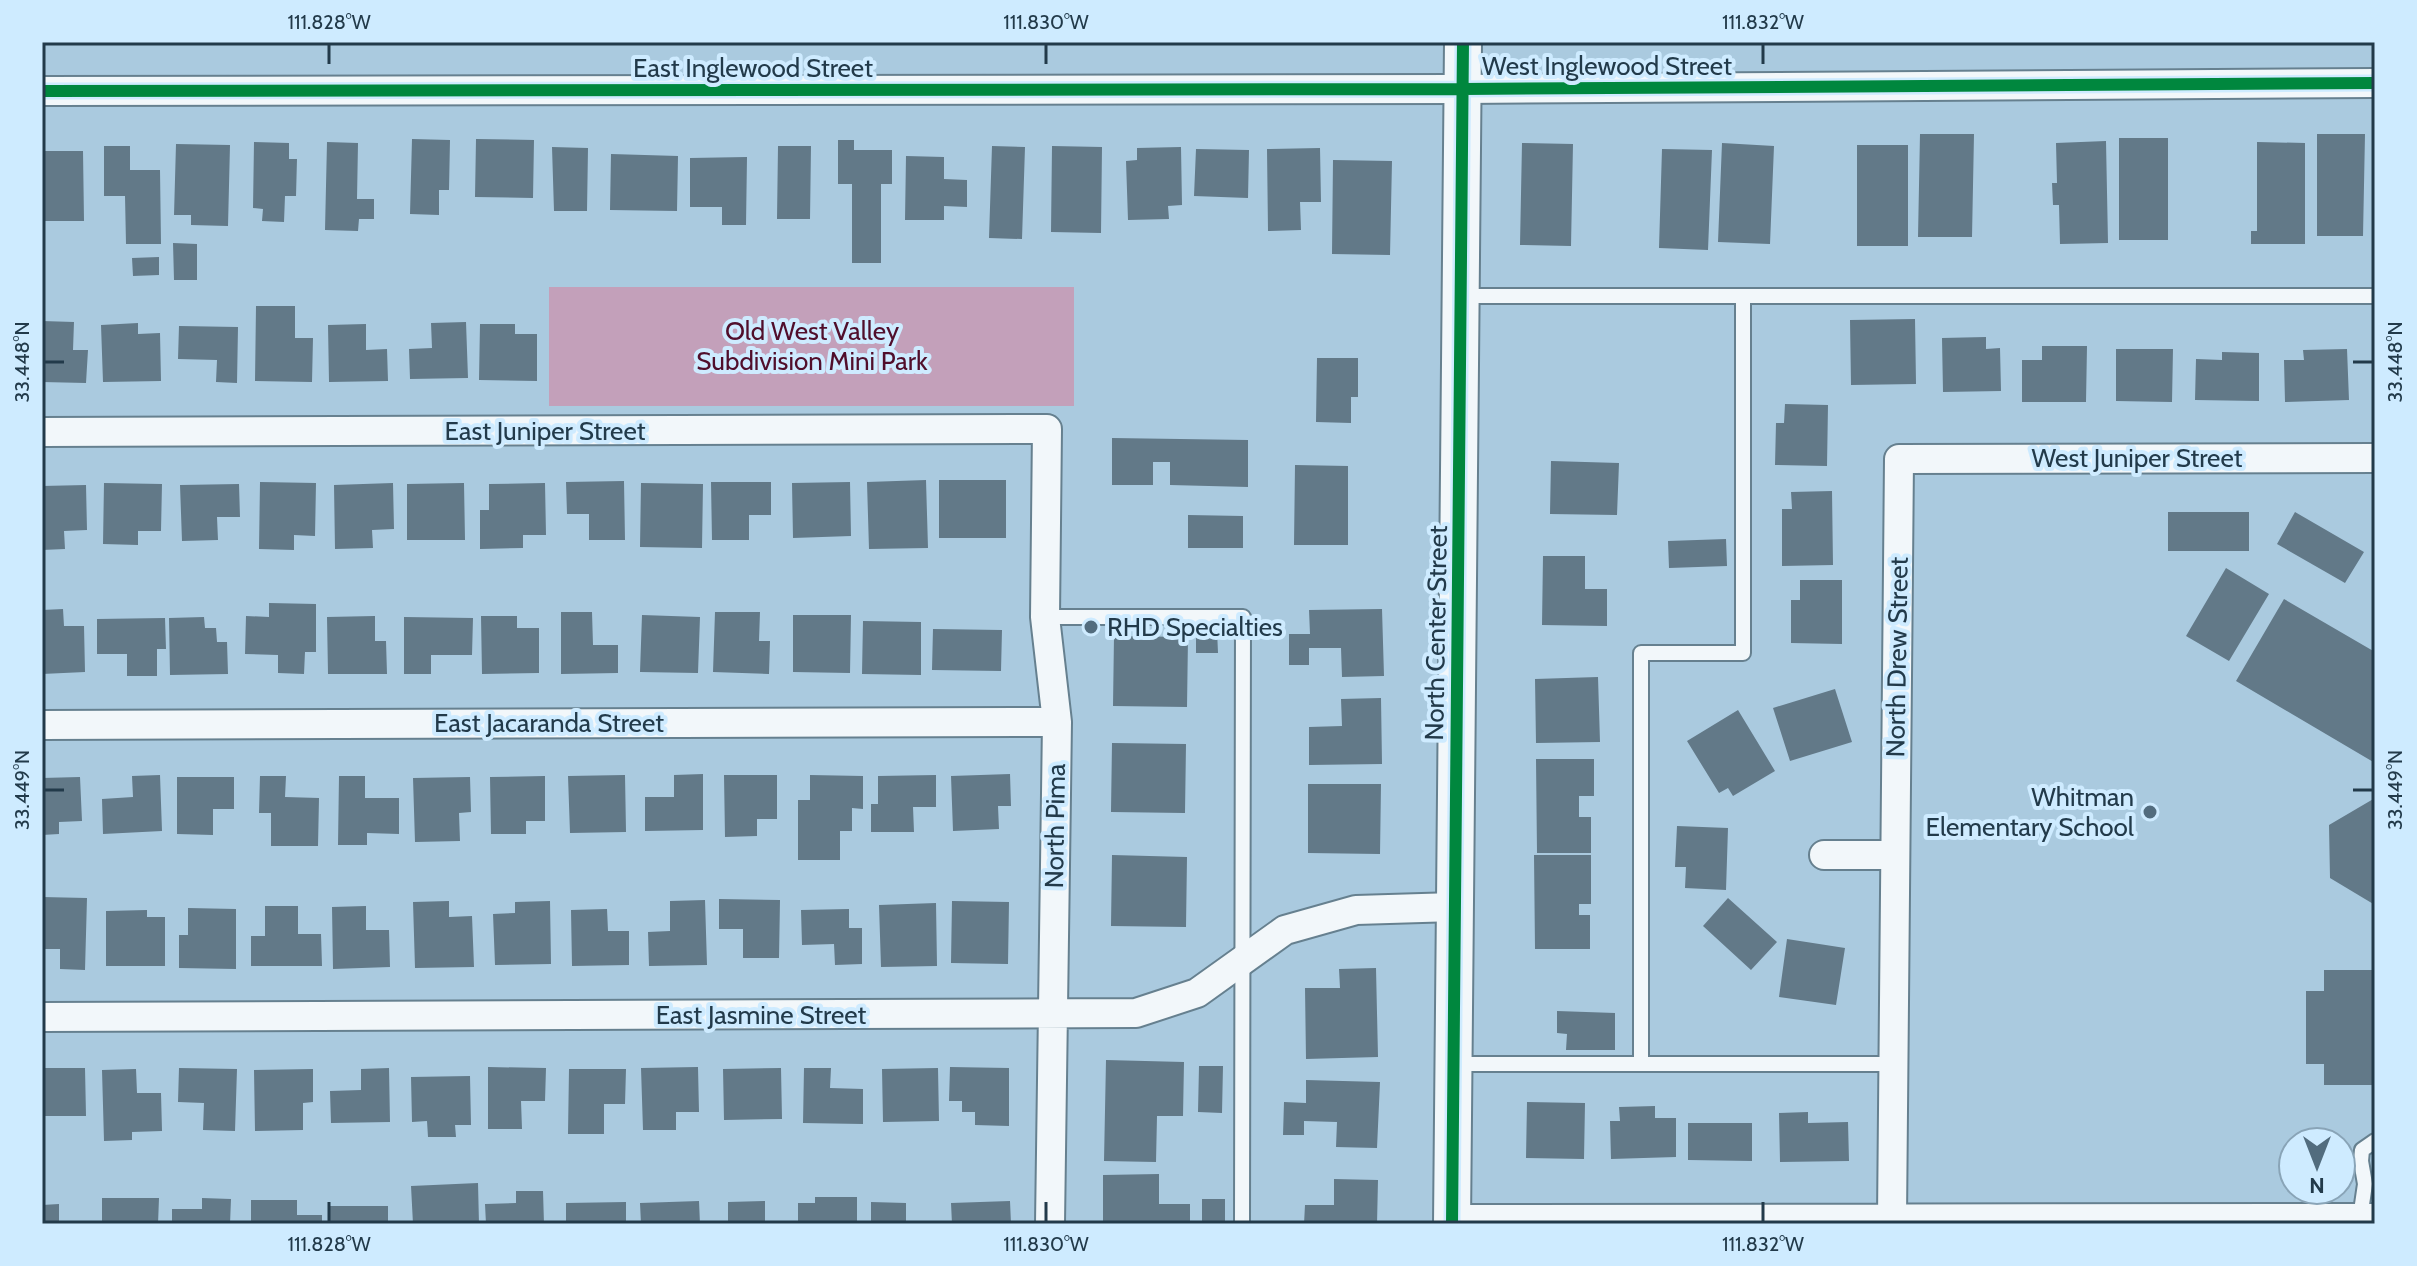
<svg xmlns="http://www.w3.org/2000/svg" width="2417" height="1266" font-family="Cabin,sans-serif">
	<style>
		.green { fill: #c3a0ba }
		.building { fill: #627988 }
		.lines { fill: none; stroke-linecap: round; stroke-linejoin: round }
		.service-casing { stroke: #66808f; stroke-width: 18 }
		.minor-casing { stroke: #66808f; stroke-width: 32 }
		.tertiary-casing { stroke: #66808f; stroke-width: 40 }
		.service { stroke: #f2f7fa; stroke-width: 14 }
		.minor { stroke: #f2f7fa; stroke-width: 28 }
		.tertiary { stroke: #f2f7fa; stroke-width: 36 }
		.cycleway-casing { stroke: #ceebff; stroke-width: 17 }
		.cycleway { stroke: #00873e; stroke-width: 12 }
		.ticks { fill: none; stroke: #223a4a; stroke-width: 3 }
		.poi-dot { fill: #526c7e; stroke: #ceebff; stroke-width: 3 }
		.labels { text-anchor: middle; stroke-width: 8; stroke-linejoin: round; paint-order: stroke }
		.street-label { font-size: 26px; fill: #223a4a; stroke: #ceebff }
		.park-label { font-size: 26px; fill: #500e2b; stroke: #ceebff }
		.poi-label { font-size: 26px; fill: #223a4a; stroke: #ceebff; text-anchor: start }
		.neatline { fill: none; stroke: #223a4a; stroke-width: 3 }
		.ticks-label { font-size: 20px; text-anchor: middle; fill: #223a4a }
	</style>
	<rect width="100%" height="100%" fill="#aacadf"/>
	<path class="green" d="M549,287H1074V406H549Z"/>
	<path class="building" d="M1920,134H1974L1972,237H1918Z
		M2317,134H2365L2363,236H2317Z
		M2119,138H2168V240H2119Z
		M412,139L450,140L449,190H439V215L410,214Z
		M476,139L534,140L533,198L475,197Z
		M838,140H854V150H892V184H881V263H852V184H838Z
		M2106,141L2108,243L2060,244L2059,205H2053L2052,183H2057L2056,143Z
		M254,142L289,143V159H297L296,196H285L284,222L262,221L263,209L253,208Z
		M327,142L358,143L357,199H374V219H359L358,231L325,230Z
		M2257,142L2305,143V244H2251V231H2257Z
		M1522,143L1573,144L1571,246L1520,245Z
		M1722,143L1774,146L1770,244L1718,242Z
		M176,144L230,145L228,226L191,225V215H174Z
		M1857,145H1908V246H1857Z
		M104,146H130V170H160L161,244H126L125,196H104Z
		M778,146H811L810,219H777Z
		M992,146L1025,147L1022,239L989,238Z
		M1052,146L1102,147L1101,233L1051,232Z
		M552,147L588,148L587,211H554Z
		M1181,147L1182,205L1168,206L1169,219L1128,220L1126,161L1137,160V148Z
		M1320,148L1321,202H1300L1301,230L1268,231L1267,149Z
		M1196,149L1249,150L1248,198L1194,196Z
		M1662,149L1712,150L1708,250L1659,248Z
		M42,151H83L84,221H42Z
		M611,154L678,156L677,211L610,210Z
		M906,156L944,157V179L967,180V207L944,206V220H905Z
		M747,157L746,225H722V207H690V158Z
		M1333,160L1392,161L1390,255L1332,254Z
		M173,243L197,244V280H174Z
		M159,257V275L133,276L132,258Z
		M256,306H295V338H313L312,382L255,381Z
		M1915,319L1916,384L1851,385L1850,320Z
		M42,321L74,322L73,350H88L86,383L42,382Z
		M466,322L468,378L410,379L409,349L432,348L431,323Z
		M138,323V334L160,333L161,381L103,382L101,325Z
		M366,324V350L387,349L388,381L329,382L328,325Z
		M480,324H515V334H537V381L479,380Z
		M179,326L238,327L237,383L216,382L217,360L178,359Z
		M1986,337V349L2000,348L2001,391L1943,392L1942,338Z
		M2042,346H2087L2086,402H2022V360H2042Z
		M2116,349H2173L2172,402L2116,401Z
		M2347,349L2349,400L2285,402L2284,360H2304L2303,350Z
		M2222,352L2259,353V401L2195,400L2196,359L2222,360Z
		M1317,358H1358V397H1351V423L1316,422Z
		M1785,404L1828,405L1827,466L1775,465L1776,423H1784Z
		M1112,438L1248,440V487L1170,485V462H1153V485H1112Z
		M1551,461L1619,463L1617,515L1550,514Z
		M1295,465L1348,466V545H1294Z
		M926,480L928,548L869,549L867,482Z
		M939,480H1006V538H939Z
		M624,481L625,540H589V514H567L566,482Z
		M260,482L316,483L315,536L294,535V550L259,549Z
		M711,482H771V515H749V540H712Z
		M850,482L851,536L793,538L792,483Z
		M104,483L162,484L161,531H138V545L103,544Z
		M393,483L394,529L372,530L373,548L335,549L334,485Z
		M464,483L465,540H407V484Z
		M545,483L546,535H523V548L480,549V510H489V484Z
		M641,483L703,484L702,548L640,547Z
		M239,484L240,517H217L218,540L182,541L180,485Z
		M86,485L87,530L64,531L65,549L42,550V486Z
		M1832,491L1833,565L1782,566V509H1792L1791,492Z
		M2168,512H2249V551H2168Z
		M2295,512L2364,552L2345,583L2277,544Z
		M1188,515L1243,516V548H1188Z
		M1726,539L1727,566L1669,568L1668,541Z
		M1543,556H1585V589H1607V626L1542,625Z
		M2226,568L2269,594L2229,661L2186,636Z
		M1800,580H1842V644L1791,643V600H1800Z
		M2284,599L2375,652V763L2236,681Z
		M269,603L316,604V652H305L304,674L278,673V655L245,654L246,616L269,617Z
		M63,609L64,626H84L85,672L42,674V610Z
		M1382,609L1384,676L1342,677L1341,648H1309V665H1289V634H1310L1309,610Z
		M561,612H592L593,645H618V673L561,674Z
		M715,612H760L759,641H770L769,674L713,672Z
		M642,615L700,617L698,673L640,672Z
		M793,615H851L850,673L793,672Z
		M375,616V641H386L387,674H328L327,617Z
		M481,616H517V628H539V673L482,674Z
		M204,617L205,628H216L217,642H227L228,674L170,675L169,618Z
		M404,617L473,618L472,655H431V674H404Z
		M165,618L166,649H157V676H127V654H97V619Z
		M863,621L921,622V675L862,674Z
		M933,629L1002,630L1001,671L932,670Z
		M1217,630L1218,653H1196V631Z
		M1114,636L1188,637L1187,707L1113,706Z
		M1598,677L1600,742L1536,743L1535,679Z
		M1835,689L1852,742L1790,761L1773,708Z
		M1381,698L1382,764L1309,765V727L1342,726L1341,699Z
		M1738,710L1775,771L1733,796L1728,788L1719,793L1687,741Z
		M1112,743L1186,744L1185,813L1111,812Z
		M1536,759H1594V796H1579V817H1591V853H1537Z
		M703,774V830L645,831V797H674V775Z
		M1010,774L1011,806H998L999,829L953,831L951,776Z
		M160,775L162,831L103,834L102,799L133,797L132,776Z
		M625,775L626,832L570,833L568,776Z
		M724,775H777V819H757V836L725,837Z
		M810,775L863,776V809L852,808V831H840V860H798V800H810Z
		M936,775V807H913L914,832H871V804H878V776Z
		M260,776H286L285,797L319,798L318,846H271V813H259Z
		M339,776H365V798H399V834L367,833V845H338Z
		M545,776V821H526V834H491L490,777Z
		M80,777L82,821L59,822V834L42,835V778Z
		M177,777H234V809H213V835L177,834Z
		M470,777L471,812L459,813L460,841L415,842L413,778Z
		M1308,784H1381L1380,854L1308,853Z
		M2375,798V905L2330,878L2329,825Z
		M1677,826L1728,828L1726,890L1685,888L1686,867H1675Z
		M1112,855L1187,857L1186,927L1111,926Z
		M1534,855H1591V904H1579V915H1590V949H1535Z
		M42,897L87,898L85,970L60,969V949H42Z
		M1728,898L1777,942L1751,970L1703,926Z
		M719,899L780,900L779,958H743V929H719Z
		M705,900L707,965L649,966L648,932L670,931V901Z
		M449,901V917L472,916L474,967L415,968L413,902Z
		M550,901L551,964L495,965L493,914L515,913V902Z
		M952,901L1009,902L1008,964L951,963Z
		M936,903L937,966L881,967L879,905Z
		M265,906H298V934H321L322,966H251V936H265Z
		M366,906V930H389L390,967L333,969L332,907Z
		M188,908L236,909V969L179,968V935H188Z
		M607,909L608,931H629V965L572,966L571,910Z
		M849,909V928H862V964L835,965L834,944L802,945L801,910Z
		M147,910V917H165V966H106V911Z
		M1787,939L1845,948L1836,1005L1779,997Z
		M1376,968L1378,1057L1306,1059L1305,988H1340L1339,969Z
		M2324,970H2375V1085H2324V1064H2306V991H2324Z
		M1557,1011L1615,1013V1050H1566L1567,1034L1557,1033Z
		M1106,1060L1184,1062L1183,1116H1157L1156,1162L1104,1161Z
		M1199,1066H1223L1222,1113L1198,1112Z
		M488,1067L546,1068L545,1101H521L522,1129H488Z
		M698,1067L699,1112H676V1130H643L641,1068Z
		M950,1067L1009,1068V1126L975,1125V1112H962V1101H949Z
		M42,1068H85L86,1116H42Z
		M179,1068L237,1069L235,1131L203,1130L204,1103L178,1102Z
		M389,1068L390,1122L331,1123L330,1091L361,1090V1069Z
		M781,1068L782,1119L724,1120L723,1069Z
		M804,1068H831L830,1088L863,1089V1124L803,1123Z
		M938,1068L939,1121L883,1122L882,1069Z
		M136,1069L137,1093H161L162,1131L132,1132V1140L104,1141L102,1070Z
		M313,1069V1102L303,1103V1130L255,1131L254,1070Z
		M569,1069H626L625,1104H604V1134H568Z
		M470,1076L471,1125H455L456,1137H428L427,1121L412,1122L411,1077Z
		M1306,1080L1380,1082L1377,1148L1336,1147L1337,1122L1304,1121V1135H1283L1284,1102L1306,1103Z
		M1527,1102L1585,1103L1584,1159L1526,1158Z
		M1655,1106V1118H1676V1157L1611,1159L1610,1121H1620L1619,1107Z
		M1808,1112V1123L1848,1122L1849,1161L1780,1162L1779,1113Z
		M1688,1123H1752V1161L1688,1160Z
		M1159,1174V1204H1190V1224H1103V1175Z
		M1334,1179L1378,1180L1377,1224H1304L1305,1205H1334Z
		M478,1183L479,1224H413L411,1186Z
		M516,1191H543L544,1224H486L485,1204L516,1203Z
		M815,1197H857V1224H798V1203H815Z
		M102,1198H159L158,1224H102Z
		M202,1198L231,1199L230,1224H172V1209H202Z
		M1202,1199H1225V1224H1202Z
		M251,1200H297V1215H322V1224H251Z
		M699,1201L700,1224H641L640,1203Z
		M765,1201V1224H728V1202Z
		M1010,1201L1011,1224H952L951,1203Z
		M626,1202V1224H566V1203Z
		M871,1202L906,1203V1224H871Z
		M59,1204V1224H42V1205Z
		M330,1206H388V1224H330Z"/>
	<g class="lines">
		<g class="service-casing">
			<path id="service" d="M1461,296H2375
				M1045,617H1243L1242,1224
				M1454,1064H1893
				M1641,1064V653H1743V296
				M2360,1218L2365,1184L2361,1161L2362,1150L2375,1141"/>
		</g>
		<g class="minor-casing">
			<path id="minor" d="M42,91L1463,89L2375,83
				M42,432L1047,429L1045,617L1057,722L1050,1224
				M42,725L1057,722
				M1824,855H1895
				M42,1017L1136,1013L1197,993L1285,930L1356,910L1455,907
				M1452,1219L2375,1218
				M1892,1219L1899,459L2375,458"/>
		</g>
		<g class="tertiary-casing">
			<path id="tertiary" d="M1452,1224L1463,42"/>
		</g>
		<use href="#service" class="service"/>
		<use href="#minor" class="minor"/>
		<use href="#tertiary" class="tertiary"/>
		<g class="cycleway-casing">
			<path id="cycleway" d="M42,91L1463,89L2375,83
				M1452,1224L1463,42"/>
		</g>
		<use href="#cycleway" class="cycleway"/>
	</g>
	<path class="ticks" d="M329,44V64M1046,44V64M1763,44V64M44,362H64M2353,362H2373M44,790H64M2353,790H2373M329,1202V1222M1046,1202V1222M1763,1202V1222"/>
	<g class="poi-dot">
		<circle cx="1091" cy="627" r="8"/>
		<circle cx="2150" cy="812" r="8"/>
	</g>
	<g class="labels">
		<g class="street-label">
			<text x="1607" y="75">West Inglewood Street</text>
			<text x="753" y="77">East Inglewood Street</text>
			<text x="545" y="440">East Juniper Street</text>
			<text x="2137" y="467">West Juniper Street</text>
			<text transform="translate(1436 633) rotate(-89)" y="9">North Center Street</text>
			<text transform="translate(1897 657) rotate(-89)" y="9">North Drew Street</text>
			<text x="549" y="732">East Jacaranda Street</text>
			<text transform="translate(1055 826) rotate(-89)" y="9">North Pima</text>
			<text x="761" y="1024">East Jasmine Street</text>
		</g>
		<g class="park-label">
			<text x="812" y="340">Old West Valley<tspan x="812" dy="30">Subdivision Mini Park</tspan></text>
		</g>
		<g class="poi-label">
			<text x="1107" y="636">RHD Specialties</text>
			<text x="2134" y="806" text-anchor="end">Whitman<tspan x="2134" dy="30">Elementary School</tspan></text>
		</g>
	</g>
	<rect width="2417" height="1266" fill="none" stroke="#ceebff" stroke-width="88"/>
	<g transform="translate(2317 1166) rotate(180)"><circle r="38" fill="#ceebff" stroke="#89a4b7" stroke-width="2"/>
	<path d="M0-6L14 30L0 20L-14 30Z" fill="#526c7e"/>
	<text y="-12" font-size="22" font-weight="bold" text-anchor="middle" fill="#223a4a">N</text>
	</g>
	<rect x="44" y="44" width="2329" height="1178" class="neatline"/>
	<g class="ticks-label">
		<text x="329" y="29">111.828°W</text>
		<text x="1046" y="29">111.830°W</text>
		<text x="1763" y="29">111.832°W</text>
		<text transform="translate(2395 362) rotate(-90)" y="7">33.448°N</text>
		<text transform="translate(22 362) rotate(-90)" y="7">33.448°N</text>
		<text transform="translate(2395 790) rotate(-90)" y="7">33.449°N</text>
		<text transform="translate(22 790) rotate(-90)" y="7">33.449°N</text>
		<text x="329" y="1251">111.828°W</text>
		<text x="1046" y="1251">111.830°W</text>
		<text x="1763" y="1251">111.832°W</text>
	</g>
</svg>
